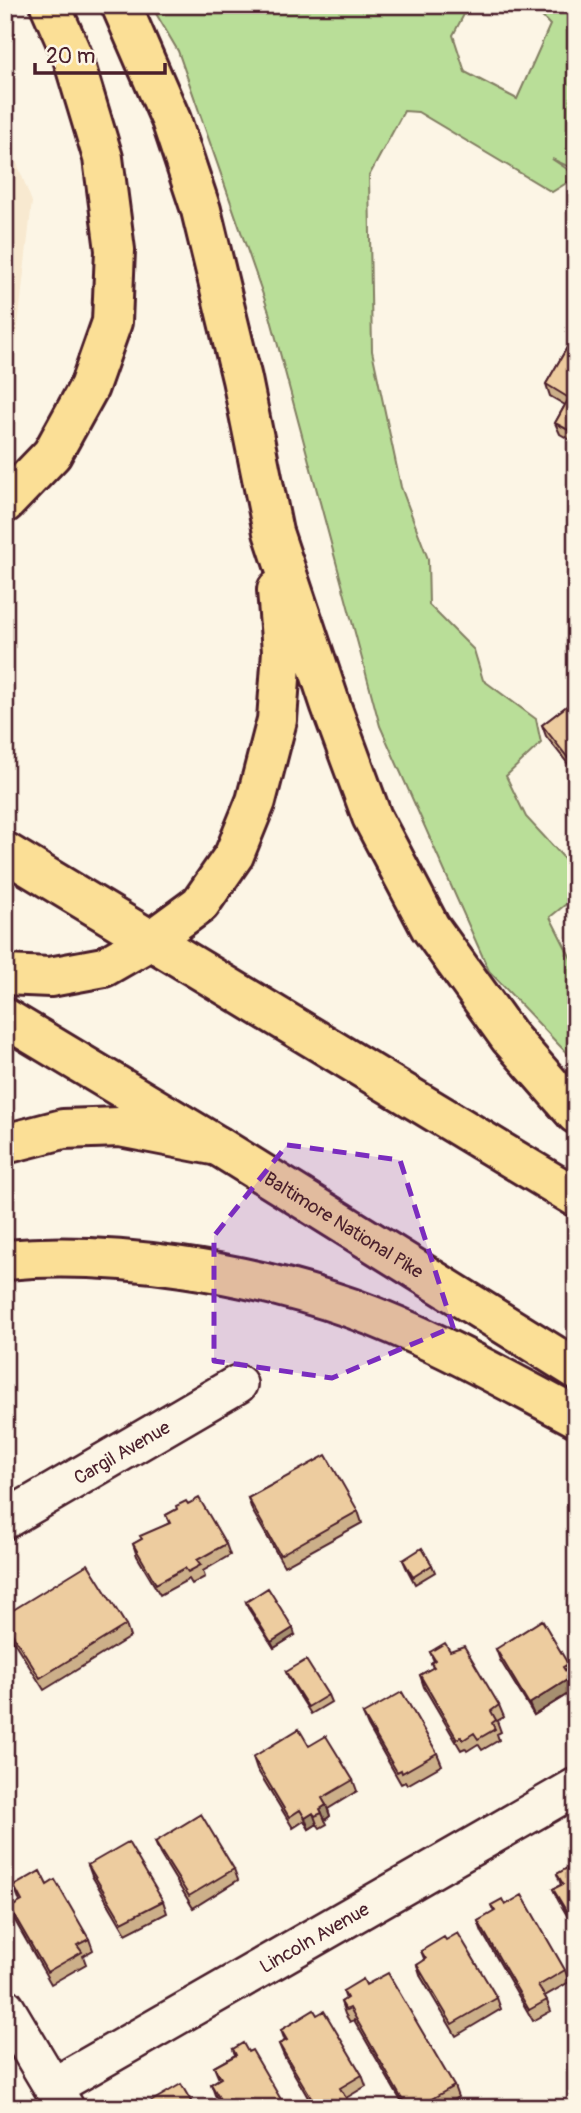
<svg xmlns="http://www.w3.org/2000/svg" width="581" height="2113" font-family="Pangolin,sans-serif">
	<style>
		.built { fill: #f8e9d0 }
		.green { fill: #b9de98; stroke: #827e62; stroke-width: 2 }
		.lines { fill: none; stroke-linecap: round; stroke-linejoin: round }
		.minor-casing { stroke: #4a1f2b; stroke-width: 42 }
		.primary-casing { stroke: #4a1f2b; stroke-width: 44 }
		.motorway-casing { stroke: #4a1f2b; stroke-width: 44 }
		.minor { stroke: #fcf5e5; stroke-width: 37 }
		.primary { stroke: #fbdf96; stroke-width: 38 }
		.motorway { stroke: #fbdf96; stroke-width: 38 }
		.wall { fill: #ccaf89; stroke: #4a1f2b; stroke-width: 2 }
		.shaded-wall { fill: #a68f6f; stroke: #4a1f2b; stroke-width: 2 }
		.building { fill: #edcc9f; stroke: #4a1f2b; stroke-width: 2 }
		.marked { fill: #7b2cbf; fill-opacity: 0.2; stroke: #7b2cbf; stroke-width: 5; stroke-dasharray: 14 9; stroke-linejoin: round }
		.labels { text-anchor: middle; stroke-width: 5; stroke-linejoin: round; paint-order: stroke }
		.street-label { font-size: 19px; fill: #4a1f2b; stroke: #fcf5e5 }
	</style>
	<rect width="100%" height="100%" fill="#fcf5e5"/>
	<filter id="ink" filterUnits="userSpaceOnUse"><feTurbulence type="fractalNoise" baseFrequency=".0143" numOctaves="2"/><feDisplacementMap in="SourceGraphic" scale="14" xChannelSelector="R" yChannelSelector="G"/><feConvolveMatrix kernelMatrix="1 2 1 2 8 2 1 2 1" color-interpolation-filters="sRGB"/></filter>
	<g filter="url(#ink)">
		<path class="built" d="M5,132L32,202L15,352L5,364Z"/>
		<path class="green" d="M151,5H469L453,35L465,72L517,99L550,25L531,5H576V170L552,159L576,175V177L552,192L418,112L404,111L369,176L372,351L401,487L428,559L429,605L474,650L483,680L536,719L541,743L506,776L526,817L576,871V896L550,917L576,968V1063L489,971L380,726L269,312L178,51Z"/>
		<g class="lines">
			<g class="minor-casing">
				<g id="minor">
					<path id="s1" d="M5,1520L238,1384"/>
					<path d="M5,2007L65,2108"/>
					<path id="s2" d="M53,2087L576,1787"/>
				</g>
			</g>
			<g class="primary-casing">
				<g id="primary">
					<path d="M5,852L576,1197"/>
					<path id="s3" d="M5,1018L218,1146L576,1369"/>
				</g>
			</g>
			<g class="motorway-casing">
				<path id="motorway" d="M121,5L171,120L201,210L242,379L273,532L331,706L372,817L430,927L509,1037L576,1114
					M5,503L52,454L89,387L112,322L115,250L103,158L72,55L50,5
					M5,975L50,977L104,967L151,940L200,904L234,855L256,801L277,720L282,651L277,590
					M5,1144L63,1129L120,1127L218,1146
					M5,1260C114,1250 248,1272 351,1308C429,1336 502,1378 576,1417"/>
			</g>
			<use href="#minor" class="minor"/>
			<use href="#primary" class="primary"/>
			<use href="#motorway" class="motorway"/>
		</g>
		<path class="wall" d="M576,332V443L560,434L555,423L565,405L550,396L546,384Z
			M576,699V774L546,736L542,725Z
			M248,1498L358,1511L362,1523L284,1566L252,1510Z
			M188,1504L226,1544L230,1555L203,1571L205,1577L192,1584L189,1579L160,1595L137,1556L133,1544L169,1523L166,1515Z
			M403,1560L432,1565L435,1572L415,1584L406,1567Z
			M246,1602L295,1635L274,1648L248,1608Z
			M5,1615L126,1625L130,1637L44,1690L6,1629Z
			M496,1649L568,1664L572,1675L569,1677L574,1690L534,1715L500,1660Z
			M450,1651L499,1705L504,1717L497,1721L501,1732L497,1734L499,1740L482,1750L478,1744L467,1751L465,1748L461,1750L424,1687L420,1675L433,1668L431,1663L434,1661L430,1652Z
			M286,1672L328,1695L331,1702L311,1714L289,1679Z
			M5,1707L12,1723L5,1726Z
			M363,1714L437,1753L442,1765L407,1785L405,1782L401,1784L368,1726Z
			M309,1746L353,1780L357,1791L328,1809L330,1816L325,1820L327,1824L320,1828L317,1824L309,1829L304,1821L293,1828L257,1769L253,1757Z
			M155,1842L234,1869L238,1880L193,1908L160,1854Z
			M576,1863V1931L558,1900L553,1889L561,1885L557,1874Z
			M88,1865L163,1901L167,1913L126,1934L92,1876Z
			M47,1885L89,1939L93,1950L83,1956L86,1964L51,1984L14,1919L10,1908L20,1902L14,1886Z
			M491,1905L565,1970L569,1982L545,1996L551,2011L533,2021L482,1932L478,1921L494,1912Z
			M446,1940L497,1998L501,2009L456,2036L421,1977L417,1965L425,1961L421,1951Z
			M366,1985L454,2086L458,2097L440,2108H405L354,2020L350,2022L345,2014L341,2002L346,1999L343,1991Z
			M317,2015L362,2075L366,2086L346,2098L352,2108H314L284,2056L279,2044L285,2041L281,2030Z
			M233,2049L248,2052L286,2108H223L215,2095L211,2084L219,2079L214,2067L235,2055Z"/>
		<path class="shaded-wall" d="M293,1628L295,1635L274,1648L271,1642Z
			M570,1678L574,1690L534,1715L529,1704Z
			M326,1805L330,1816L325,1820L320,1809Z
			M313,1813L317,1824L309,1829L305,1818Z"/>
		<path class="building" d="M576,332V434L555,423L569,398L546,384Z
			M576,699V768L542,725Z
			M326,1455L358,1511L280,1555L248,1498Z
			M199,1498L226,1544L197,1560L201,1565L188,1572L185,1568L156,1584L133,1544L142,1539L140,1536L170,1523L166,1515L177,1509L176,1506L186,1501L188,1504Z
			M422,1548L432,1565L413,1577L403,1560Z
			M88,1564L126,1625L40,1678L5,1622V1615Z
			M268,1588L293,1628L271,1642L246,1602Z
			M576,1590V1605L570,1594Z
			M542,1620L568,1664L563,1667L570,1678L529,1704L496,1649Z
			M445,1643L450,1651L464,1646L499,1705L491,1711L496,1720L492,1723L495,1729L478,1739L474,1733L463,1740L461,1737L457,1739L420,1675L434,1667L431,1663L435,1660L430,1652Z
			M306,1660L328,1695L308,1707L286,1672Z
			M402,1692L437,1753L402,1773L401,1770L397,1772L363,1714Z
			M299,1729L309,1746L326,1736L353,1780L322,1798L326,1805L320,1809L322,1813L315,1816L313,1813L305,1818L300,1810L289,1817L253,1757Z
			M201,1814L234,1869L189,1896L155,1842Z
			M128,1842L163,1901L122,1922L88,1865Z
			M576,1863V1927L553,1889L563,1884L557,1874Z
			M40,1871L47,1885L55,1880L89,1939L77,1945L82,1952L47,1972L10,1908L22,1901L14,1886Z
			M522,1895L565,1970L538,1986L547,2000L529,2010L478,1921L495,1911L491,1905L502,1899L505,1905Z
			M458,1933L497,1998L452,2024L417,1965L426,1959L421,1951L444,1937L446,1940Z
			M388,1973L454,2086L416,2108H407L350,2008L346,2010L341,2002L347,1998L343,1991L363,1979L366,1985Z
			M314,2010L317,2015L324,2011L362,2075L340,2088L352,2108H323L319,2100L314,2103L279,2044L287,2040L281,2030Z
			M243,2043L248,2052L252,2050L286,2108H225L211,2084L221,2078L214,2067L236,2055L233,2049Z
			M576,2071V2083L570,2075Z
			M181,2084L195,2108H140Z"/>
	</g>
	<path class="marked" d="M287,1145L400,1160L453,1327L332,1378L214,1361V1236Z"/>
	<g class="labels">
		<g class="street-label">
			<text dy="7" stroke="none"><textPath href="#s3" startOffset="397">Baltimore National Pike</textPath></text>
			<text dy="7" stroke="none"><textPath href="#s1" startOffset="135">Cargil Avenue</textPath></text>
			<text dy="7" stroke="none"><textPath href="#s2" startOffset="301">Lincoln Avenue</textPath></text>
		</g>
	</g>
	<rect width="581" height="2113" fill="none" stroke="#fcf5e5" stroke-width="28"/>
	<rect x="14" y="14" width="553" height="2085" fill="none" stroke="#4a1f2b" stroke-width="2.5" filter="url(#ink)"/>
	<path d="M35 63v10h130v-10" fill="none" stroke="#4a1f2b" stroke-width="3.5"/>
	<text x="46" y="63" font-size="21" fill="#4a1f2b" stroke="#fcf5e5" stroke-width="5" paint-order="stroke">20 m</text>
</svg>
